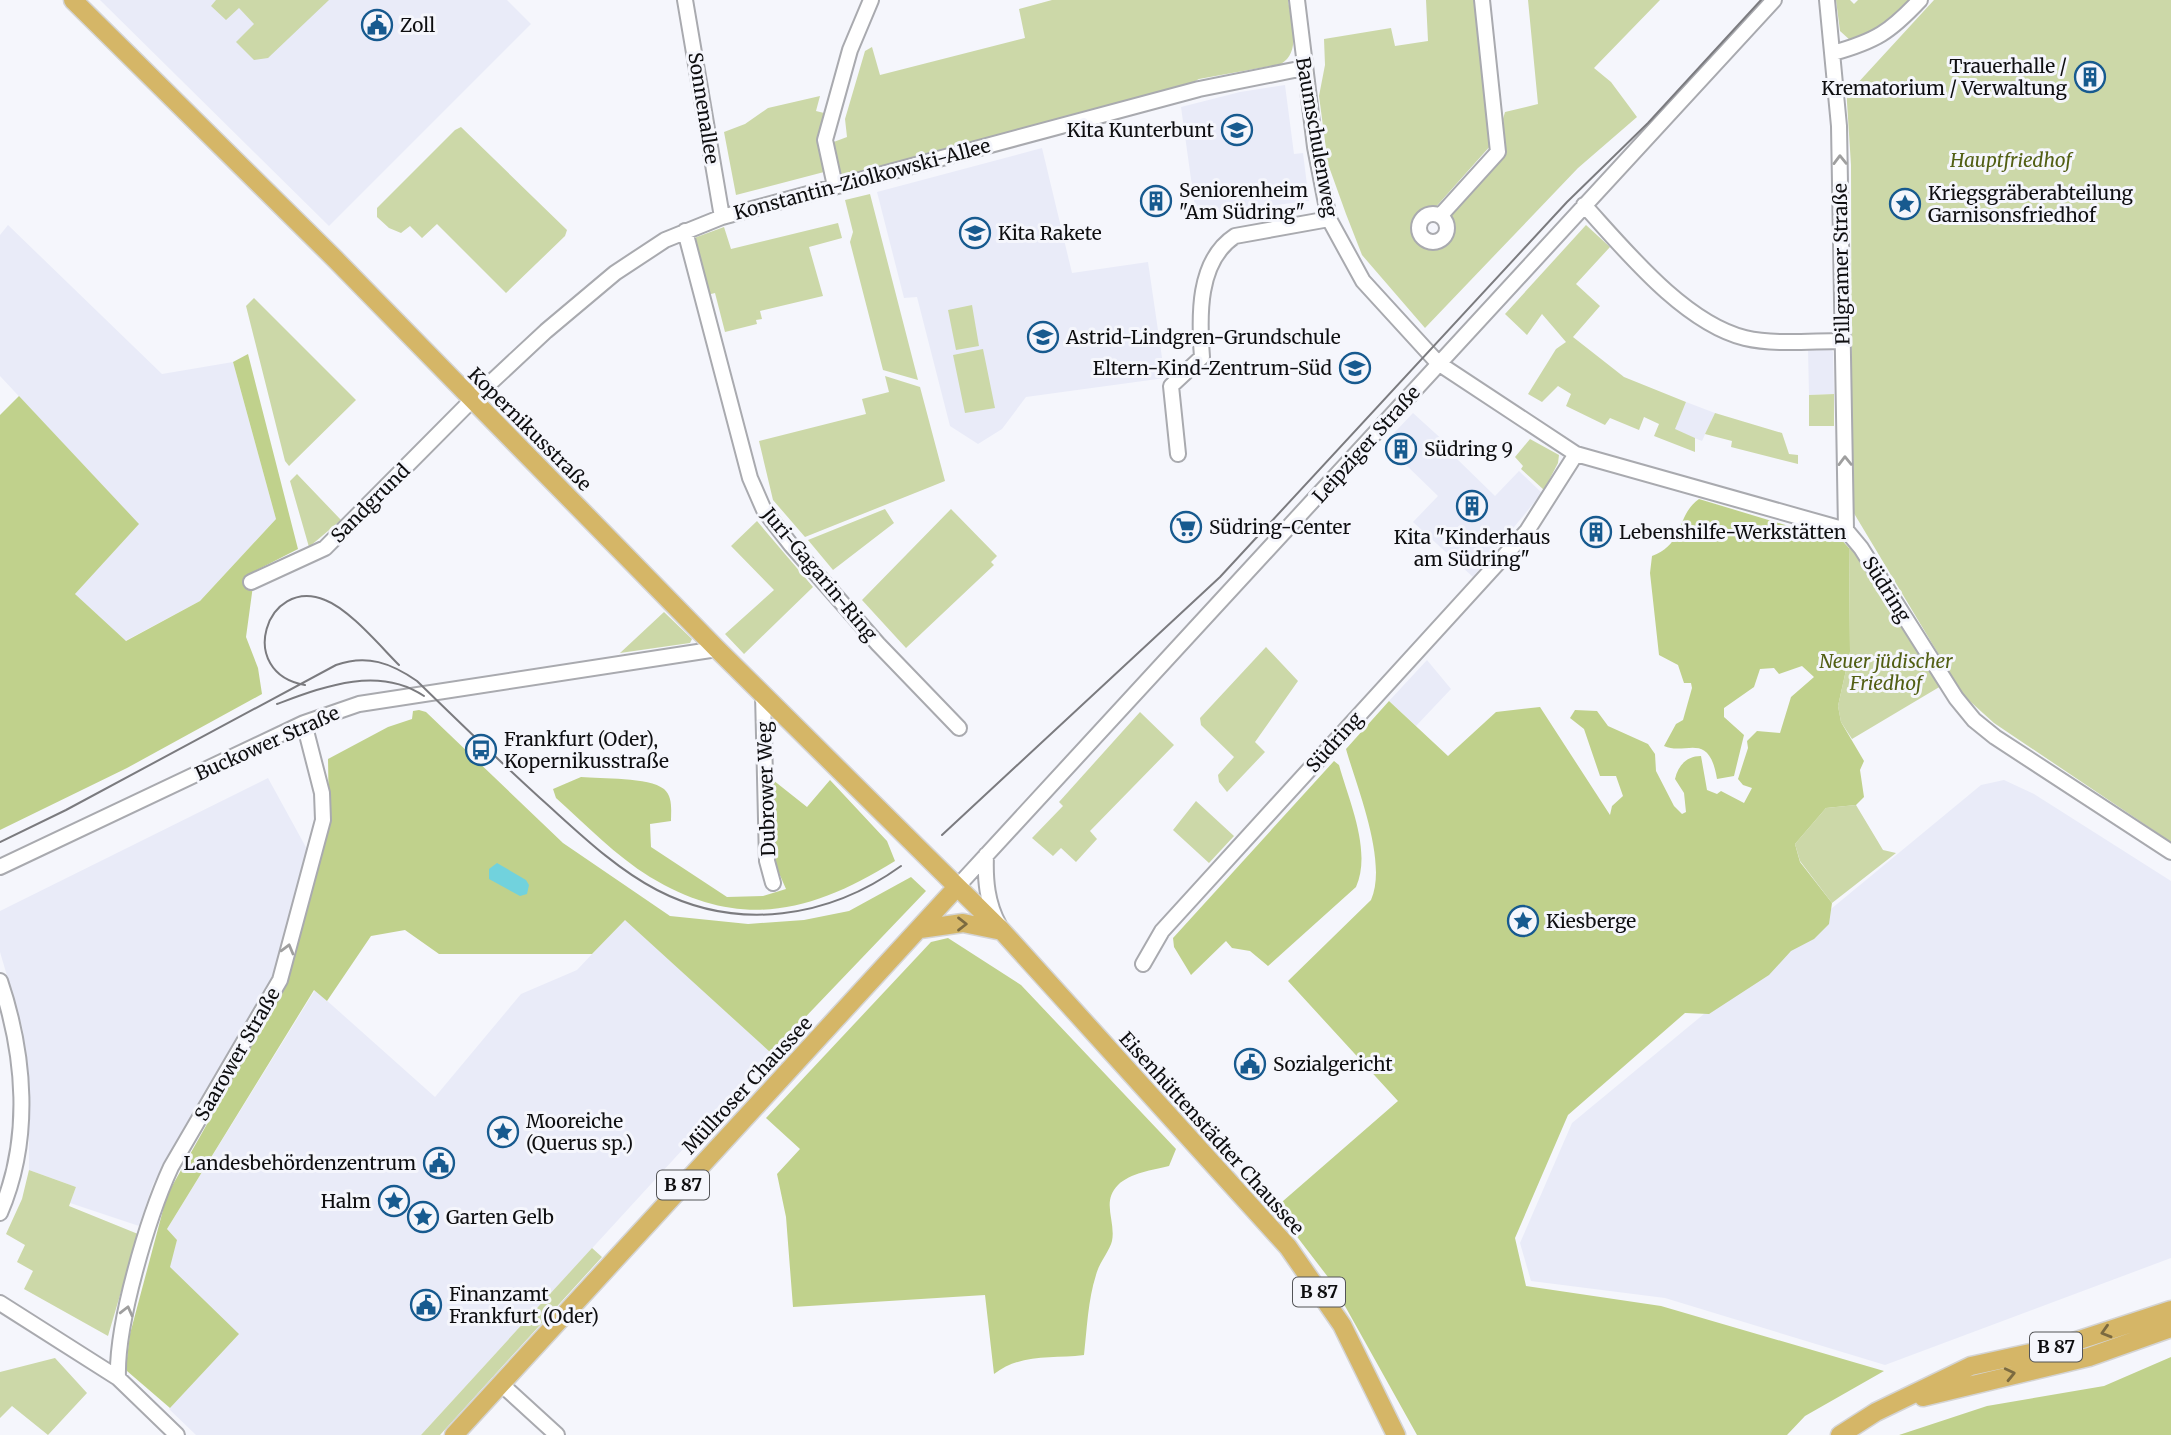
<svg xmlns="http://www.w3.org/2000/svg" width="2171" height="1435" font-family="Merriweather,serif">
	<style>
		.built { fill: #e9ebf8 }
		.green { fill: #ccd8a8 }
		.forest { fill: #c0d18c }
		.water { fill: #71d2dd }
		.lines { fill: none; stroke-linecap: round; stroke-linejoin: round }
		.minor-casing { stroke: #a9aaaf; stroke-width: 18 }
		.major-casing { stroke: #d4d4d4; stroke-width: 21 }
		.minor { stroke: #fff; stroke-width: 14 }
		.major { stroke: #d5b667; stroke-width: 18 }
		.tram { stroke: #7b7b7f; stroke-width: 2 }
		.oneway { stroke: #9f9f9f }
		.oneway2 { stroke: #7b6a40 }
		.labels { text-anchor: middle; stroke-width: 6; stroke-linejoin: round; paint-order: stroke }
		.shield { fill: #f5f6fc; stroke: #535457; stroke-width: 2 }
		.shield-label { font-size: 18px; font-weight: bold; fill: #0e0e10 }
		.poi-label { font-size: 19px; fill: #0e0e10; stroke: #f5f6fc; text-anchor: start }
		.street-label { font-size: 19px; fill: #0e0e10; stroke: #f5f6fc }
		.park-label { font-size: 19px; font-style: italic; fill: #525f14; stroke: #f5f6fc }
	</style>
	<rect width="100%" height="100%" fill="#f5f6fc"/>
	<path class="built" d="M100,0H507L531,24L329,226Z
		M1285,85L1294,154L1303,153L1309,201L1196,215L1181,107L1240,92Z
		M1042,148L1072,273L1148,262L1165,378L1026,397L1002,429L978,444L950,426L917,297L904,298L877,192Z
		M8,225L162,374L233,362L276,519L200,601L125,641L75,594L138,524L0,376V235Z
		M1830,348L1833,352L1834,394L1809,395L1808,349Z
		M1686,402L1715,413L1702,441L1674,430Z
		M1413,413L1457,453L1455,457L1495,496L1519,471L1542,493L1473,577L1413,522L1438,496L1404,463L1413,452L1393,434Z
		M1427,660L1451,689L1416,726L1389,701Z
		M268,778L308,851L286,937L268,988L153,1184L139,1226L70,1203L76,1187L29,1170V1103L23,1030L0,952V911Z
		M2004,780L2034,794L2171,881V1258L1885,1365L1665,1298L1531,1281L1520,1243L1572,1123L1981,785Z
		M625,919L771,1053L421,1435H196L169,1409L238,1334L169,1267L177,1240L167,1229L315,990L435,1097L521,994L577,970Z"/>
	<path class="green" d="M216,0H329L268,58L254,60L236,42L254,24L239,8L226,20L211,6Z
		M1052,0H1288C1291,21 1302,51 1281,64L1199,79L1184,87L845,177L834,168L831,143L847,137L845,119L865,51L872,47L880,75L1025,38L1019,9Z
		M1426,0H1475L1492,144L1434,209L1416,222L1421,242C1442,247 1455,236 1448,215L1506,153L1503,119L1505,112L1538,104L1528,0H1660L1594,68L1611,82L1637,117L1578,168L1425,328L1362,255L1346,214L1328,164L1319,96L1325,65L1324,39L1391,28L1395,46L1428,41Z
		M1836,0H1850L1854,4L1858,0H1909L1888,22L1851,41L1840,31Z
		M1934,0H2171V842L1994,723L1963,695L1852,510L1851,165L1846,87L1855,86Z
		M820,96L816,111L824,113L818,143L824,172L736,195L724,132L745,124L768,108Z
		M461,127L567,230L565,236L506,293L437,224L422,238L410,226L401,233L389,228L377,217V208L455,130Z
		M870,194L918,380L883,370L850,242L853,232L845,200Z
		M838,223L842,238L809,247L823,296L760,311L762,319L756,320L757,324L725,332L715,293L707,295L694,238L724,227L731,249Z
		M1586,225L1610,247L1576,284L1600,306L1573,337L1624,377L1686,402L1675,429L1695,438V452L1654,436L1659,424L1644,417L1639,430L1610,418L1605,425L1566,406L1571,394L1558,386L1542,402L1528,394L1556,349L1566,342L1542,314L1527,335L1505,314Z
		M254,298L356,400L289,466L285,461L246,306Z
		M972,305L979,346L956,350L948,310Z
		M983,349L995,408L965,413L953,355Z
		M885,376L920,387L945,481L805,537L773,500L759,441L866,414L862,399L889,392Z
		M1834,394V426H1809V395Z
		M1715,413L1782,433L1789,454L1798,455V464L1731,447L1732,441L1705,434Z
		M1530,439L1559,455L1558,463L1544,490L1521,469L1523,466L1515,457Z
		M297,474L341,520L309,547L290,481Z
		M885,509L894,523L833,570L808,540Z
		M951,509L997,556L991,562L994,565L906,648L862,600Z
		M757,521L813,587L744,654L725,634L774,590L731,546Z
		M1849,548H1857L1941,686L1852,739L1841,722L1838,706L1850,652Z
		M664,612L692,639L690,643L620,653Z
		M1266,647L1298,681L1255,742L1265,752L1227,792L1219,782L1218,775L1234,757L1201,725L1200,718Z
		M1140,712L1174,745L1090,831L1097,839L1076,862L1061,848L1053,856L1032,838L1063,806L1059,802Z
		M1196,801L1234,836L1209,863L1173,830Z
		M1856,805L1883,850L1896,853L1832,903L1800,861L1795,844L1826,808Z
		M29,1170L76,1187L69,1206L138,1234L108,1336L24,1289L33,1271L17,1262L25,1245L6,1234L22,1199Z
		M592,1248L602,1257L440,1435H421Z
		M55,1358L87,1393L48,1435L12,1406L0,1418V1372Z"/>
	<path class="forest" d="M248,354L298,549L255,571L246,637L258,668L262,694L127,768L0,830V415L19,396L139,524L75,594L126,641L200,601L276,519L233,362Z
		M1699,499L1795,528L1838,536L1849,548L1850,652L1838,706L1841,722L1864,761L1860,770L1864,797L1856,805L1826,808L1795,844L1800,862L1832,903L1829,924L1814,939L1791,951L1769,975L1709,1014L1685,1013L1568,1115L1515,1238L1526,1286L1661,1306L1884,1371L1805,1416L1787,1435H1417L1331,1281L1275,1208L1398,1101L1288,981L1371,900C1388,862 1357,788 1346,749L1389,701L1448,756L1496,712L1540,707L1610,815L1612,806L1623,796L1616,776H1600L1584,729L1570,718L1575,710L1597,711L1608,726L1648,744L1655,754L1656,771L1674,806L1682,814L1686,812L1684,793L1675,779C1678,766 1686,756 1701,756L1707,790L1717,794L1721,791L1744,803L1752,788L1743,785L1738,779L1748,748L1747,741L1757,731L1780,733L1791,697L1814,677L1802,666L1779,674L1774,668L1760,669L1754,687L1724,708V717L1744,735L1734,776L1717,779C1709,730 1686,756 1664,746L1676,724L1683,720L1692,688L1691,683H1684L1678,665L1659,655L1650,573L1652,556C1685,544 1676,515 1699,499Z
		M419,710L426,712L563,843L670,916L748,924L804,920L849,911L911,877L926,891L771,1053L625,920L592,954H439L405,930L371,936L327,1001L314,990L167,1229L177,1240L170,1267L239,1334L170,1408L127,1371L126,1366L130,1334L167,1195L285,986L329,818L328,759L388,727L412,719L413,711Z
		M1334,761L1339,765C1349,801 1372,851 1356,887L1268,966L1250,951L1232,948L1226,941L1191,975L1174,947L1173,938Z
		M581,777C601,779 649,777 664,789C673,797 671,810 671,821L650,824L651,847L727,897L763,896L786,889L775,864L773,780L807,807L830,780L887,841L895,861C811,913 740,931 650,877C616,856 586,825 556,798L553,789Z
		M948,938L1021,985L1176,1149L1169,1166C1153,1170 1130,1173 1118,1185C1101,1202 1116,1221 1112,1241C1110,1250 1099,1263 1096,1275C1088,1300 1087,1328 1084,1355C1052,1359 1021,1353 994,1374L985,1295L793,1307L786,1217L777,1174L800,1149L766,1118L931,942Z
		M2171,1357V1435H1899L1987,1406L2104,1386Z"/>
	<path class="water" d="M497,863L526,880L529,885L527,894L520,896L489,879V869Z"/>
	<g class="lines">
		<g class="minor-casing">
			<path id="minor" d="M685,0L722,217
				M1297,0L1315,147L1329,219L1363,281L1438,363L1576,454L1846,530L1861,548L1956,698L1974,720L1995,737L2171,852
				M1827,0L1839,126L1846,530
				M1833,53C1876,41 1890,32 1920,0
				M835,186L825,140L850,50L871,0
				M1584,205C1625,250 1684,323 1745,338C1774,345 1811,341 1842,341
				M1419 228a14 14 0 1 1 28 0a14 14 0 1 1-28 0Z
				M1440,216L1498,152L1482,0
				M685,231L750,478L764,510L791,545L878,644L959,728
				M1178,454L1171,386L1202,357C1199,317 1197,261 1235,236L1329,219
				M251,582L325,548L472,400L546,331L615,273L665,240L722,217L1199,89L1304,68
				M763,694L767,861L773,883
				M986,855C985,880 987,903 999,925
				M0,867L304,723L359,704L717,649
				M957,887L1774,0
				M1143,964L1162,931L1527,531L1576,454
				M0,981C25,1055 32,1139 0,1213
				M0,1303L118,1378L177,1435
				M118,1378C116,1324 148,1217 171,1167L280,980L323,820L322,793L304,723
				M500,1383L557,1435"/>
		</g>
		<g class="major-casing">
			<path id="major" d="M73,0L335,259L717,649L1002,931L1288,1247L1342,1325L1396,1435
				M920,929L963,923L1002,931
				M1923,1397L2089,1357L2171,1328
				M454,1435L957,887
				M1840,1435L1876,1412L1971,1366L2058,1347L2171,1310"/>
		</g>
		<use href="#minor" class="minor"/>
		<use href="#major" class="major"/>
		<path class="tram" d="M305,685C235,673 266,576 325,600C349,609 380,646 399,665
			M277,704C323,687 378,665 424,696
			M942,835L1220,577L1567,202L1648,123L1761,0
			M0,842L66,810L336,665C367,654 391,663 417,681C458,721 498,760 540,798C576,830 613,867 657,890C738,932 829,918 901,866"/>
	</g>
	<defs><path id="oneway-chevron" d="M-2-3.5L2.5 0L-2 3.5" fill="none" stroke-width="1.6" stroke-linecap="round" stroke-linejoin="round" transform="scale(1.75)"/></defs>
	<g class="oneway">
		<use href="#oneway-chevron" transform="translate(1840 160) rotate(-91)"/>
		<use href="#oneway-chevron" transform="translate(1845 461) rotate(-91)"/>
		<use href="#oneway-chevron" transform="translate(288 949) rotate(-75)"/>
		<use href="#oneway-chevron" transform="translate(127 1311) rotate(-76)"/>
	</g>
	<g class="oneway2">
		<use href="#oneway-chevron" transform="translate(962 924)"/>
		<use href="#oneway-chevron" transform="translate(2106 1332) rotate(163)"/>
		<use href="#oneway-chevron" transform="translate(2010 1374) rotate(-13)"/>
	</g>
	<defs>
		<g id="civic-ring" transform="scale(1.575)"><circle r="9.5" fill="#f5f6fc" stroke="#175a8f" stroke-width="1.5"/><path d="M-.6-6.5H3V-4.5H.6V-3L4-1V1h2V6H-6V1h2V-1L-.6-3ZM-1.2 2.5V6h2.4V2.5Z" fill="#175a8f"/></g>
		<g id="building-ring" transform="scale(1.575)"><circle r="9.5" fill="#f5f6fc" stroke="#175a8f" stroke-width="1.5"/><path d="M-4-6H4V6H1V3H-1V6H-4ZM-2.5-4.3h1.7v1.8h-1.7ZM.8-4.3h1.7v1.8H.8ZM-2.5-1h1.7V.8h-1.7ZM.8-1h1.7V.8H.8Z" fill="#175a8f"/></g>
		<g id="school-ring" transform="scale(1.575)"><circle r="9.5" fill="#f5f6fc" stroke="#175a8f" stroke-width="1.5"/><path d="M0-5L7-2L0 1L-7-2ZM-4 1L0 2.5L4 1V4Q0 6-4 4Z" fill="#175a8f"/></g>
		<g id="sight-ring" transform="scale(1.575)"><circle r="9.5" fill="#f5f6fc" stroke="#175a8f" stroke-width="1.5"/><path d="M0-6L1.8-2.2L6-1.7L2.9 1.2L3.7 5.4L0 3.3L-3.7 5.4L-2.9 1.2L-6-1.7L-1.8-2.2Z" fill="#175a8f"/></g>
		<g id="supermarket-ring" transform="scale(1.575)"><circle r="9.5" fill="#f5f6fc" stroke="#175a8f" stroke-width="1.5"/><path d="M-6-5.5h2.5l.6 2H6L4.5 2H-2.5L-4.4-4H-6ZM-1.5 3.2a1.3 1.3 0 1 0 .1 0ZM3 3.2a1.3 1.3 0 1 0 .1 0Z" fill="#175a8f"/></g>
		<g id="bus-ring" transform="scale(1.575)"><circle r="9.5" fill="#f5f6fc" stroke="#175a8f" stroke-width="1.5"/><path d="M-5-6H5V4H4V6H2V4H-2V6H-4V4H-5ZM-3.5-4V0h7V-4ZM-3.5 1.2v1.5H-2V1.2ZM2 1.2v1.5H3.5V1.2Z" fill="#175a8f"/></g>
	</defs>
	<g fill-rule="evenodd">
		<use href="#civic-ring" x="377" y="25"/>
		<use href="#building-ring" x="2090" y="77"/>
		<use href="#school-ring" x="1237" y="130"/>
		<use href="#building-ring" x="1156" y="201"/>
		<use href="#sight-ring" x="1905" y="204"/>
		<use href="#school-ring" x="975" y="233"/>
		<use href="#school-ring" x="1043" y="337"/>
		<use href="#school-ring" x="1355" y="368"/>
		<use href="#building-ring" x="1401" y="449"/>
		<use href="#building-ring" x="1472" y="506"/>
		<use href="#supermarket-ring" x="1186" y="527"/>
		<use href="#building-ring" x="1596" y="532"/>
		<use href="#bus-ring" x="481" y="750"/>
		<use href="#sight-ring" x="1523" y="921"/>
		<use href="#civic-ring" x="1250" y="1064"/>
		<use href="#sight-ring" x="503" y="1132"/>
		<use href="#civic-ring" x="439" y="1163"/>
		<use href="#sight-ring" x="394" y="1201"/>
		<use href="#sight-ring" x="423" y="1217"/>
		<use href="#civic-ring" x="426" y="1305"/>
	</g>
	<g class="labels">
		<g class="shield">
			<rect x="657" y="1170.5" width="52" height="29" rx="5"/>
			<rect x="1293" y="1277.5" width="52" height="29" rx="5"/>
			<rect x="2030" y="1332.5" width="52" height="29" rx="5"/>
		</g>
		<g class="shield-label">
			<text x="683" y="1191">B 87</text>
			<text x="1319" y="1298">B 87</text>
			<text x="2056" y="1353">B 87</text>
		</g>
		<g class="poi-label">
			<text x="400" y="32">Zoll</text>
			<text x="2067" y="73" text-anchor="end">Trauerhalle /<tspan x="2067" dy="22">Krematorium / Verwaltung</tspan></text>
			<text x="1214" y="137" text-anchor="end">Kita Kunterbunt</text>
			<text x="1179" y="197">Seniorenheim<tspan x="1179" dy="22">"Am Südring"</tspan></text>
			<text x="1928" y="200">Kriegsgräberabteilung<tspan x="1928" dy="22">Garnisonsfriedhof</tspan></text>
			<text x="998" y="240">Kita Rakete</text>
			<text x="1066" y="344">Astrid-Lindgren-Grundschule</text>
			<text x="1332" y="375" text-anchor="end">Eltern-Kind-Zentrum-Süd</text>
			<text x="1424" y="456">Südring 9</text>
			<text x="1209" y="534">Südring-Center</text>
			<text x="1619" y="539">Lebenshilfe-Werkstätten</text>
			<text x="1472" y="544" text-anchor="middle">Kita "Kinderhaus<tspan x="1472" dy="22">am Südring"</tspan></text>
			<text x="504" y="746">Frankfurt (Oder),<tspan x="504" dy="22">Kopernikusstraße</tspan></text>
			<text x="1546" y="928">Kiesberge</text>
			<text x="1273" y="1071">Sozialgericht</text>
			<text x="526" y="1128">Mooreiche<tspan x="526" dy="22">(Querus sp.)</tspan></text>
			<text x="416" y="1170" text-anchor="end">Landesbehördenzentrum</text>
			<text x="371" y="1208" text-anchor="end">Halm</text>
			<text x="446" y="1224">Garten Gelb</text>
			<text x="449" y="1301">Finanzamt<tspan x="449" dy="22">Frankfurt (Oder)</tspan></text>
		</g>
		<g class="street-label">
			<text transform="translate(704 108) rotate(81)" y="7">Sonnenallee</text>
			<text transform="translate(1317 137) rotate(80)" y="7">Baumschulenweg</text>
			<text transform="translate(862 179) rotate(-15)" y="7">Konstantin-Ziolkowski-Allee</text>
			<text transform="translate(1841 264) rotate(-91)" y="7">Pillgramer Straße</text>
			<text transform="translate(530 429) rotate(45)" y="7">Kopernikusstraße</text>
			<text transform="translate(1366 444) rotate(-48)" y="7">Leipziger Straße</text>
			<text transform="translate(370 503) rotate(-45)" y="7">Sandgrund</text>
			<text transform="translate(820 574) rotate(50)" y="7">Juri-Gagarin-Ring</text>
			<text transform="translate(1887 589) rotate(58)" y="7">Südring</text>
			<text transform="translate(1334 742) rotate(-48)" y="7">Südring</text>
			<text transform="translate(267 743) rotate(-24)" y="7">Buckower Straße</text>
			<text transform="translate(766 789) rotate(-92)" y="7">Dubrower Weg</text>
			<text transform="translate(237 1054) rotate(-60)" y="7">Saarower Straße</text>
			<text transform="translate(747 1085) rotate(-47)" y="7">Müllroser Chaussee</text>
			<text transform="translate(1212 1133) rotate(48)" y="7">Eisenhüttenstädter Chaussee</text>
		</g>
		<g class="park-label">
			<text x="2011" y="167">Hauptfriedhof</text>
			<text x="1886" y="668">Neuer jüdischer<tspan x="1886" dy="22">Friedhof</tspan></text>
		</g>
	</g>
</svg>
